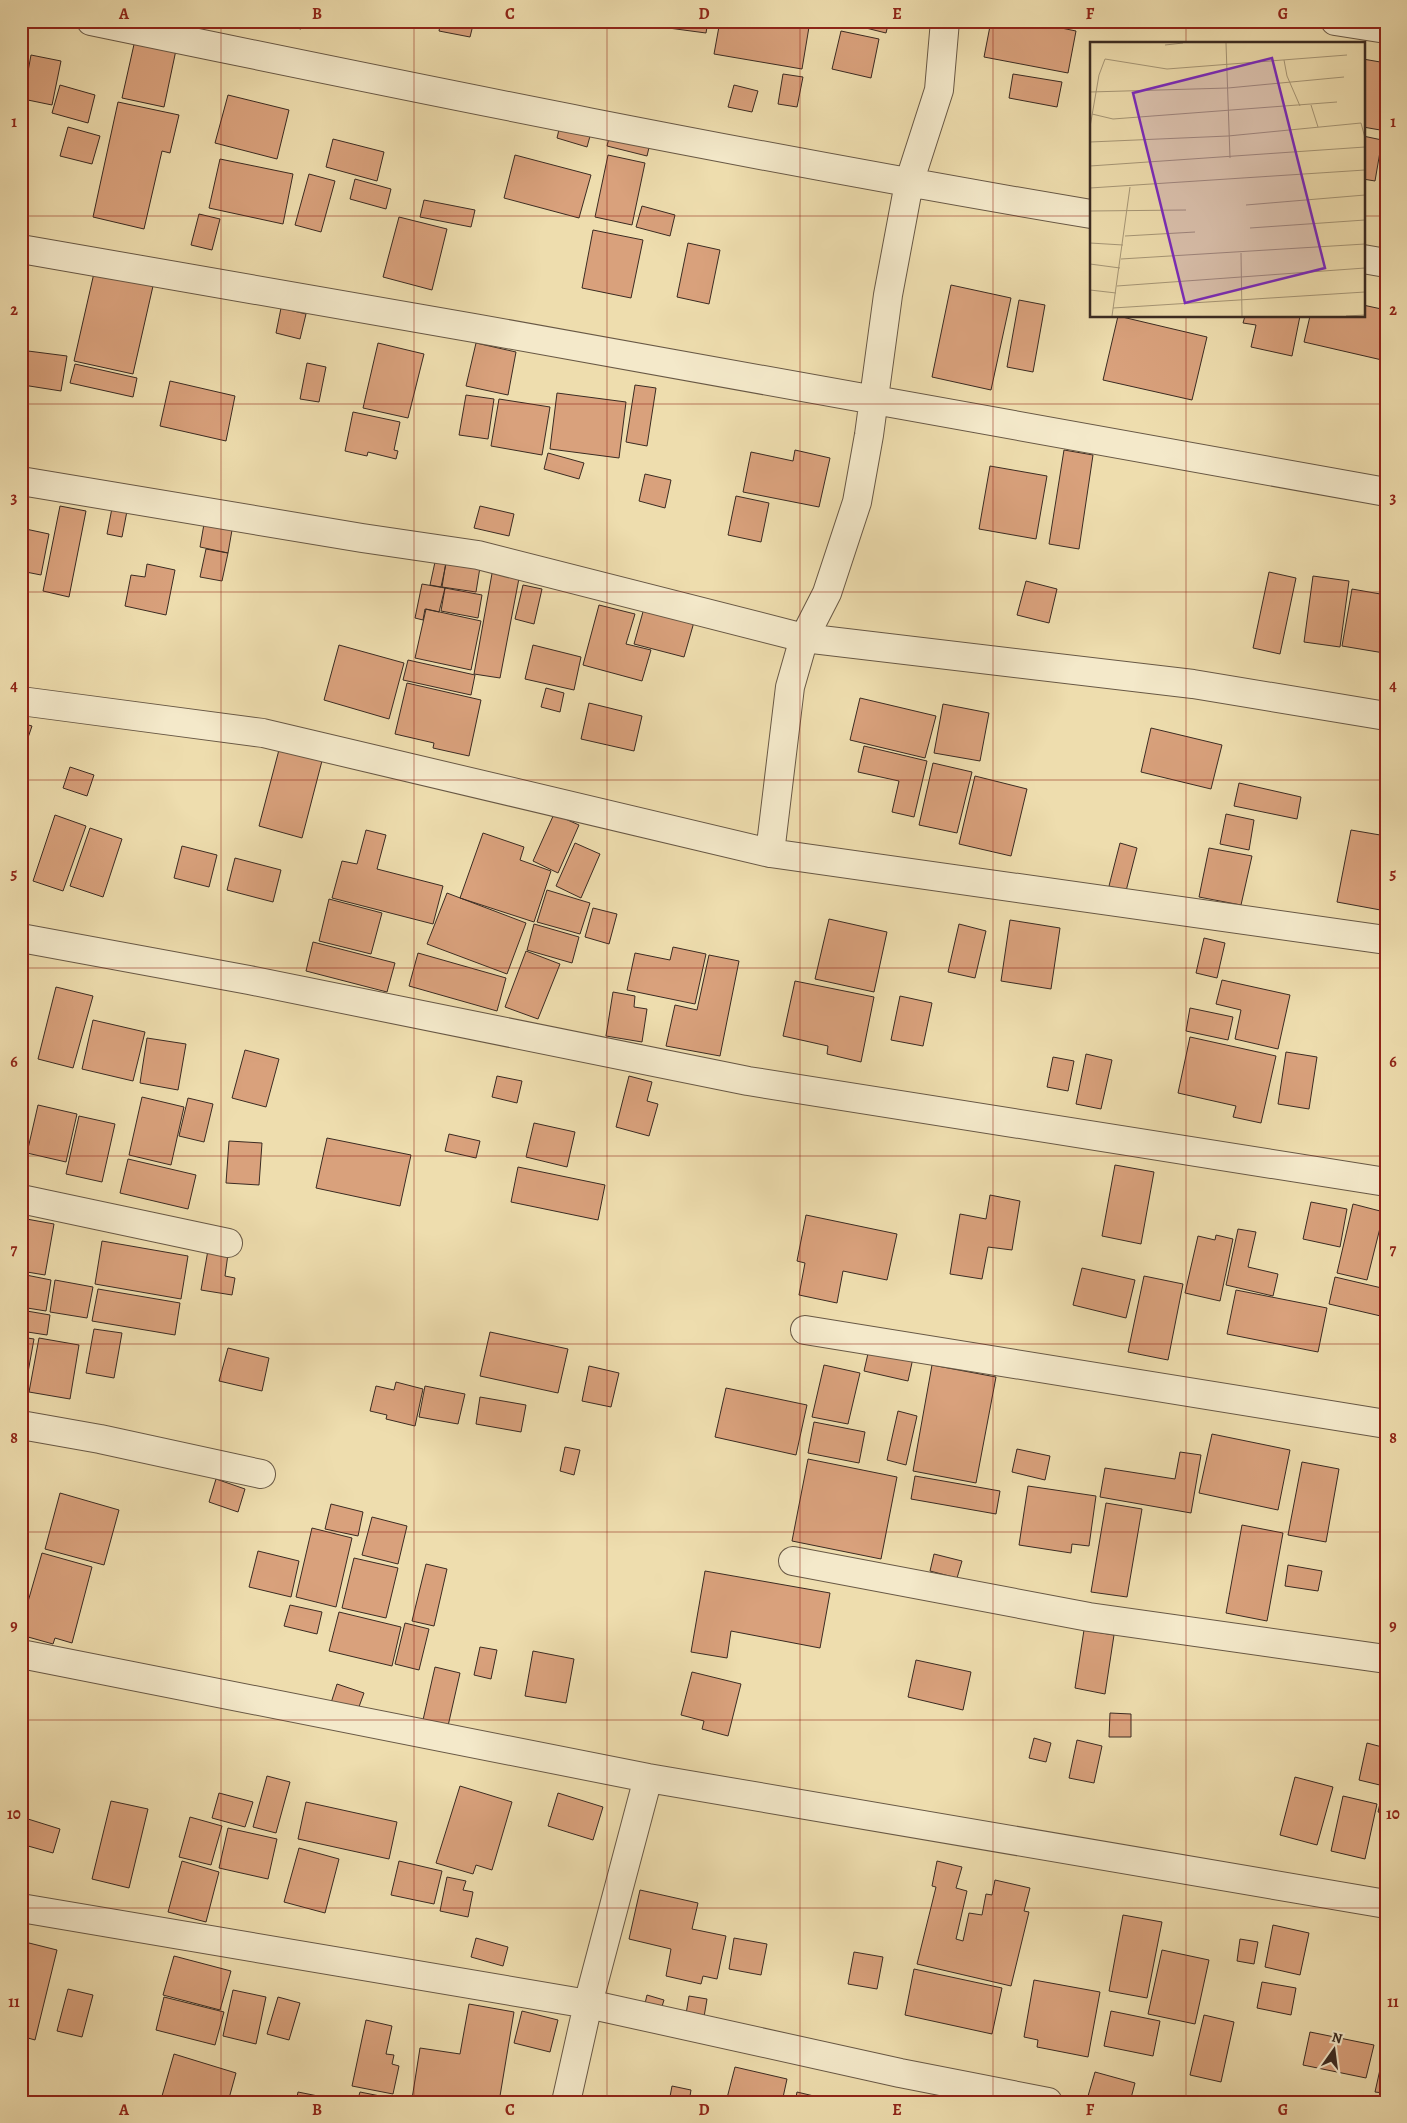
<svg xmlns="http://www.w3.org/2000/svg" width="1407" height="2123" font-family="Alegreya,serif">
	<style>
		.building { fill: #d9a17c; stroke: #3b2b22 }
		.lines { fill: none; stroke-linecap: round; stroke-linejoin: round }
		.minor-casing { stroke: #685845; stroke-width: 30 }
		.minor { stroke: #f4e9ca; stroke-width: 28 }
		.grid { fill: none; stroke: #8f2418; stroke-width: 1; stroke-opacity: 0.55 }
		.inset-road { fill: none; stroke: #a69676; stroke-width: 1 }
		.view { fill: #7b2cbf; fill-opacity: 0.15; stroke: #7b2cbf; stroke-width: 2.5 }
		.inset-edge { fill: none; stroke: #3b2b22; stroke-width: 2.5 }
		.neatline { fill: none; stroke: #8f2418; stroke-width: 2 }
		.grid-label { font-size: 16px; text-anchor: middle; font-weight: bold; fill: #8f2418 }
	</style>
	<rect width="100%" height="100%" fill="#eeddae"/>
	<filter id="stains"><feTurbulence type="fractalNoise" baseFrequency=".004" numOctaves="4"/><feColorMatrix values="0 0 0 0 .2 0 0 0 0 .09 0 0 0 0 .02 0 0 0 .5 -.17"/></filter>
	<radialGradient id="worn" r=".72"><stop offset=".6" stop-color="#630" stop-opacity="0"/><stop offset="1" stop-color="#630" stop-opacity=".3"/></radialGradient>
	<path class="building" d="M267,21H303L301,29Z
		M408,21H422V25Z
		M441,21H474L470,37L439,31Z
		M662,21H708L706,33L661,27Z
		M720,21H777L809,27L802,69L714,54Z
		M838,21H889L886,33Z
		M991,21H1027L1076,31L1068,73L984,57Z
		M139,22L180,31L164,107L122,98Z
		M841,31L879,39L871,78L832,69Z
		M31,55L61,61L52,105L23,99Z
		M1363,59L1386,63V131L1363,127Z
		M783,74L803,77L797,107L778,104Z
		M1013,74L1062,82L1057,107L1009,98Z
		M60,85L95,95L88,123L52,113Z
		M734,85L758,91L752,112L728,107Z
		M228,95L289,110L277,159L215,143Z
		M118,102L179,115L170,153L162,151L144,229L93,217Z
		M561,121L592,129L587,147L557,138Z
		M612,125L652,135L647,156L607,146Z
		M68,127L100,136L92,164L60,156Z
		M1363,136L1382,140L1375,181L1363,179Z
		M333,139L384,152L377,181L326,167Z
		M515,155L591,175L579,218L504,198Z
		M608,155L645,163L632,225L595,217Z
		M220,159L293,174L283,224L209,208Z
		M309,174L335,181L321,232L295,225Z
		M355,179L391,189L386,209L350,199Z
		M424,200L475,210L471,227L420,217Z
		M642,206L675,215L670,236L636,227Z
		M199,214L220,219L212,250L191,245Z
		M399,217L447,229L432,290L383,277Z
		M593,230L643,240L631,298L582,288Z
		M688,243L720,250L709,304L677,297Z
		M94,273L153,286L133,374L74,361Z
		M951,285L1011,298L991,390L932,377Z
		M1019,300L1045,305L1033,372L1007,367Z
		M1363,305L1386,310V345L1382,360L1304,342L1310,316H1363Z
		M281,308L306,314L300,339L276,333Z
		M1118,316L1207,337L1192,400L1103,380Z
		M1245,316H1300L1292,356L1251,347L1256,325L1243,323Z
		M378,343L424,354L408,418L363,408Z
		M476,343L516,352L508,395L466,386Z
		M28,351L67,356L61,391L23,385Z
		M307,363L326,367L319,402L300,399Z
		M75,364L137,378L133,397L70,383Z
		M170,381L235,396L226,441L160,426Z
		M635,385L656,388L647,446L626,442Z
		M557,393L626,402L619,458L550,449Z
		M466,395L494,399L488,439L459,435Z
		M499,399L550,407L542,455L491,446Z
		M353,412L400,422L394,450L398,451L396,459L368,452L367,456L345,451Z
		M795,450L830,458L819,507L743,492L751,452L793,461Z
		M1064,450L1093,455L1079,549L1049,544Z
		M548,453L584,463L579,479L544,469Z
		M990,466L1047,476L1036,539L979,529Z
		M645,474L671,480L665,508L639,501Z
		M736,496L769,503L761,542L728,535Z
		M60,506L86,511L69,597L43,591Z
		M480,506L514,514L509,536L474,528Z
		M112,508L127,511L122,537L107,534Z
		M204,524L232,530L228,553L200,547Z
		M21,528L49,534L41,575L21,571Z
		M206,549L228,553L222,581L200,577Z
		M447,555L481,561L476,592L442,587Z
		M435,562L446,564L441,587L430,585Z
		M147,564L175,570L166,615L125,606L131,575L145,577Z
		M493,568L520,573L500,678L474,674Z
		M1269,572L1296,578L1280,654L1253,648Z
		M1313,576L1349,581L1340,647L1304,642Z
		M1026,581L1057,589L1049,623L1017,615Z
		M422,584L445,588L439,612L425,609L423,620L415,618Z
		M523,585L542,589L534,624L515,619Z
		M445,588L482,595L478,618L441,611Z
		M1352,589L1386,595V641L1384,653L1342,646Z
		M646,601L696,615L684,657L634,644Z
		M599,605L635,614L626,644L651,650L642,681L583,665Z
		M426,609L481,621L471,670L415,658Z
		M339,645L404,663L389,719L324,700Z
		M533,645L581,657L574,690L525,679Z
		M408,660L475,675L471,695L403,680Z
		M1386,661V690L1382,689Z
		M407,683L481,700L469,756L433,748L434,743L395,734Z
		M546,688L564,693L560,712L541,707Z
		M860,698L936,716L925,758L850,740Z
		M589,703L642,716L634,751L581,739Z
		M943,704L989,713L980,761L934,753Z
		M21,723L32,726L21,758Z
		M1151,728L1222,745L1211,789L1141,772Z
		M280,746L323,757L302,838L259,826Z
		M864,746L927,761L914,817L892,812L899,781L858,772Z
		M933,763L972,772L957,833L919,825Z
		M70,767L94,775L87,796L63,788Z
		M975,776L1027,789L1011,856L959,844Z
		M1239,783L1301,797L1297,819L1234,806Z
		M554,814L579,825L558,873L533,861Z
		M1226,814L1254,820L1249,850L1220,844Z
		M55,815L86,826L63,891L33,881Z
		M90,828L122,839L103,897L70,886Z
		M366,830L386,835L377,869L443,886L433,924L332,898L342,861L357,864Z
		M1351,830L1386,836V911L1337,902Z
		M483,833L524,847L520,860L551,871L534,922L460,898Z
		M575,843L600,854L581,898L556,886Z
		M1120,843L1137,848L1126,891L1109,886Z
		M182,846L217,855L209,887L174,878Z
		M1209,848L1252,856L1241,905L1199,897Z
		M235,858L281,870L273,902L227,890Z
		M547,890L590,903L580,934L537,922Z
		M447,893L526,923L507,974L427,944Z
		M329,899L382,913L371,954L319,941Z
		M593,908L617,914L609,944L585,937Z
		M829,919L887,932L874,992L815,979Z
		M1010,920L1060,928L1051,989L1001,981Z
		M534,924L579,937L572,963L527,950Z
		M959,924L986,931L975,978L948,972Z
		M1204,938L1225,943L1217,978L1196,973Z
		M313,942L395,963L387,992L306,971Z
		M673,947L706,954L695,1004L627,990L635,953L670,960Z
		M526,951L560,964L538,1019L505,1007Z
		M418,953L506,978L497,1011L409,986Z
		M709,955L739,961L720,1056L666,1046L675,1005L697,1010Z
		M1222,980L1290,995L1278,1049L1235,1039L1241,1010L1216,1004Z
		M795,981L874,997L861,1062L827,1054L828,1046L783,1036Z
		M56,987L93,996L73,1068L38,1059Z
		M613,992L635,996L634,1007L647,1009L642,1042L606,1036Z
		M900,996L932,1003L923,1046L891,1040Z
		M1190,1008L1233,1017L1228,1040L1186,1031Z
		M93,1020L145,1032L133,1081L82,1069Z
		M1190,1037L1276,1056L1261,1123L1233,1117L1236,1106L1178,1093Z
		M147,1038L186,1044L178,1090L140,1083Z
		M245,1050L279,1059L266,1107L232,1098Z
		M1286,1052L1317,1057L1309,1109L1278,1104Z
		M1086,1054L1112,1060L1101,1109L1076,1104Z
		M1053,1057L1074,1061L1068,1091L1047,1087Z
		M497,1076L522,1081L517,1103L492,1097Z
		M629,1076L652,1082L647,1101L658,1104L649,1136L616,1127Z
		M142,1097L184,1107L171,1165L129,1155Z
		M188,1098L213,1104L204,1142L179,1136Z
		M38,1105L77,1114L66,1162L27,1153Z
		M79,1116L115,1124L102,1182L66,1174Z
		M534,1123L575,1132L567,1167L526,1157Z
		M449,1134L480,1141L476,1158L445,1151Z
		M327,1138L411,1155L400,1206L316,1188Z
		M229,1141L262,1143L259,1185L226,1183Z
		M128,1159L196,1175L188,1209L120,1193Z
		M1115,1165L1154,1172L1141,1244L1102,1236Z
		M518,1167L605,1185L598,1220L511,1202Z
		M990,1195L1020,1201L1012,1250L988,1247L982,1279L950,1274L960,1214L986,1219Z
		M1311,1202L1347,1209L1340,1247L1303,1239Z
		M1353,1204L1384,1212L1367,1280L1337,1273Z
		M806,1215L897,1234L887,1280L843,1271L837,1303L799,1295L805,1263L797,1261Z
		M21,1218L54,1224L45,1275L21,1271Z
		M1238,1229L1256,1232L1248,1267L1278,1274L1273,1296L1226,1285Z
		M1216,1235L1233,1239L1220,1301L1185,1293L1198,1236L1215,1240Z
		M102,1241L188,1256L181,1299L95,1284Z
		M208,1250L228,1254L225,1276L235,1278L232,1295L201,1290Z
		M1082,1268L1135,1280L1126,1318L1073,1305Z
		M21,1274L51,1280L46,1311L21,1307Z
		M1144,1276L1183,1284L1168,1360L1128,1352Z
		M1335,1277L1386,1289L1385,1317L1329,1304Z
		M55,1280L93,1287L87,1318L50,1312Z
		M98,1289L180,1303L175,1335L92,1321Z
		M1236,1290L1327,1308L1318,1352L1227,1334Z
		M21,1310L50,1315L47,1335L21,1331Z
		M94,1329L122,1333L114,1378L86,1373Z
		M490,1332L568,1349L558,1393L480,1376Z
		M21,1337L34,1339L25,1389L21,1388Z
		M39,1338L79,1345L70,1399L29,1392Z
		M228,1348L269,1358L262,1391L219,1381Z
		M869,1349L913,1358L908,1381L864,1371Z
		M824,1365L860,1373L848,1424L812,1417Z
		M932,1365L996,1377L976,1483L913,1471Z
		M589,1366L619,1373L611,1407L582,1401Z
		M396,1382L423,1389L415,1426L386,1419L387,1415L370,1411L376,1386L394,1390Z
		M425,1386L465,1394L458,1424L419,1417Z
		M726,1388L807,1405L796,1455L715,1437Z
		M480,1397L526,1405L521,1432L476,1424Z
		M898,1411L917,1416L906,1465L887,1460Z
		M814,1422L865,1432L859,1463L808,1453Z
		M1212,1434L1290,1450L1278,1510L1199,1493Z
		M565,1447L580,1450L574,1475L560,1471Z
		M1017,1449L1050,1456L1045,1480L1012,1472Z
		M1180,1452L1201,1455L1191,1513L1100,1497L1105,1468L1175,1479Z
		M808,1459L897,1477L881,1559L792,1541Z
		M1302,1462L1339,1469L1326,1542L1288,1535Z
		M915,1476L1000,1491L996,1514L911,1499Z
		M216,1479L245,1489L238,1512L209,1502Z
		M1028,1486L1096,1496L1089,1546L1072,1544L1071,1553L1019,1545Z
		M60,1493L119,1510L104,1565L45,1549Z
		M1106,1503L1142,1509L1127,1597L1091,1592Z
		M331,1504L363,1512L358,1536L325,1529Z
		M372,1517L407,1526L398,1564L362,1555Z
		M1242,1525L1283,1533L1267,1621L1226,1613Z
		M312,1528L352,1538L336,1607L296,1597Z
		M258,1551L299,1561L291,1597L249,1587Z
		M42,1553L92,1567L72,1643L55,1638L53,1644L21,1635V1626Z
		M934,1554L962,1561L957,1578L930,1571Z
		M354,1558L398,1568L386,1618L342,1608Z
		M426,1564L447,1569L434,1626L412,1621Z
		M1288,1565L1322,1571L1318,1591L1285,1586Z
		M705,1571L830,1593L820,1648L731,1631L727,1658L691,1652Z
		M290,1605L322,1612L317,1634L284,1626Z
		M339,1612L401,1627L392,1666L329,1651Z
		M405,1623L429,1629L419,1670L395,1664Z
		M1084,1630L1114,1635L1105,1694L1075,1688Z
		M480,1647L497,1650L491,1679L474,1675Z
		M533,1651L574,1659L566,1703L525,1696Z
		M916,1660L971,1672L963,1710L908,1697Z
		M435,1667L460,1673L448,1726L423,1720Z
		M692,1672L741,1684L728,1736L702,1729L704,1721L681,1715Z
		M337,1684L364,1693L356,1715L330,1706Z
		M1110,1713L1131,1714V1737H1109Z
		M1034,1738L1051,1743L1046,1762L1029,1758Z
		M1077,1740L1102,1746L1094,1783L1069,1778Z
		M1367,1743L1386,1748V1814L1378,1812L1384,1786L1359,1780Z
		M267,1776L290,1782L276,1833L253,1827Z
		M1295,1777L1333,1787L1317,1845L1280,1835Z
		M460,1786L512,1802L492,1870L476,1865L473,1874L436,1863Z
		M219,1793L253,1802L245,1827L212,1818Z
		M558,1793L603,1807L593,1840L548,1826Z
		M1343,1796L1377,1804L1365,1859L1331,1851Z
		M111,1801L148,1809L129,1888L92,1879Z
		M306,1802L397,1822L389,1859L298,1839Z
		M190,1817L222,1826L211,1865L179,1857Z
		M28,1819L60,1829L53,1853L21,1844Z
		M228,1828L277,1839L268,1879L219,1868Z
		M299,1848L339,1859L325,1913L284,1902Z
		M182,1861L219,1872L206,1922L168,1912Z
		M399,1861L442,1871L434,1904L391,1895Z
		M937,1861L962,1867L956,1888L967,1891L956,1939L963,1941L969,1913L982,1915L986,1894L992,1895L995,1880L1030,1888L1024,1911L1029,1912L1011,1986L917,1964L936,1887L932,1886Z
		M447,1877L466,1881L463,1890L473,1892L468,1917L440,1911Z
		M640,1890L698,1903L692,1929L726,1936L717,1979L703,1976L701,1984L666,1976L671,1949L629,1939Z
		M1123,1915L1162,1922L1147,1998L1109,1991Z
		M1273,1925L1309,1933L1300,1975L1265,1967Z
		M476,1938L508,1947L503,1966L471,1957Z
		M734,1938L767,1944L761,1975L729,1969Z
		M1240,1939L1258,1942L1254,1964L1237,1961Z
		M21,1941L57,1950L35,2040L21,2036Z
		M1162,1950L1209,1960L1195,2024L1148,2014Z
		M854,1952L883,1957L877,1989L848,1984Z
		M174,1956L231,1971L220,2010L163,1995Z
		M914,1969L1002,1988L992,2034L905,2015Z
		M1034,1980L1100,1992L1088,2057L1037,2047L1038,2040L1024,2037Z
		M1262,1982L1296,1988L1291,2015L1257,2008Z
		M68,1989L93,1995L82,2037L57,2031Z
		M233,1990L266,1997L256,2044L223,2036Z
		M647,1995L664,2000L659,2016L643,2012Z
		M689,1996L707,1999L704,2017L686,2014Z
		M164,1997L224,2012L215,2045L156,2030Z
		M278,1997L300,2003L289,2040L267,2034Z
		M469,2004L514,2012L499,2102H427L412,2099L420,2048L460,2054Z
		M522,2011L558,2020L550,2052L514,2043Z
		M1111,2011L1160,2021L1153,2056L1104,2046Z
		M1204,2015L1234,2022L1221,2082L1190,2075Z
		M366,2020L392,2026L386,2054L394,2055L392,2064L399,2066L393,2094L352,2086Z
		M1310,2032L1374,2045L1366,2078L1303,2065Z
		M174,2054L236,2073L228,2102H180L162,2096Z
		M1381,2065L1386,2066V2102H1381L1383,2093L1375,2092Z
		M735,2067L787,2079L782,2102H726Z
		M1095,2072L1135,2083L1130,2102H1109L1088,2096Z
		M672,2086L691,2090L689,2102H669Z
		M298,2092L338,2100V2102H296Z
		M360,2092L410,2102H357Z
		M797,2092L839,2102H795Z
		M263,2096L283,2102H261Z"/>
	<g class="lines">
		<g class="minor-casing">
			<path id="minor" d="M91,21C424,90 756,158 1091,214
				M1335,21L1386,29
				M21,249L474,328L1386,492
				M1363,259L1386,263
				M21,481L362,538L478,555L804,638L1193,684L1386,716
				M21,701L263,733L770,853L1386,940
				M770,853L790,687L804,638L827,593L857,502L869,435L888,295L909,183L939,90L945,21
				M21,938L249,980L748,1081L1386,1182
				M21,1199L228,1243
				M805,1330L1386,1424
				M21,1425L100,1439L261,1474
				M793,1561L1089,1617L1386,1659
				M21,1654L648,1778L1386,1904
				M21,1908L588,2004L900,2073L1048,2102
				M566,2102L588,2004L648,1778"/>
		</g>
		<use href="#minor" class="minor"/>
	</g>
	<path class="grid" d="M221,21V2102M414,21V2102M607,21V2102M800,21V2102M993,21V2102M1186,21V44M21,216H1091M1363,216H1386M1186,316V2102M21,404H1386M21,592H1386M21,780H1386M21,968H1386M21,1156H1386M21,1344H1386M21,1532H1386M21,1720H1386M21,1908H1386"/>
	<g transform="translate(1090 42)">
		<rect width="275" height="275" fill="#eeddae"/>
		<path class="inset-road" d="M136,1L140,116M75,3L93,1M194,18L197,34L210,64M0,50L138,46L254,35M221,63L228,85M2,72L23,77L247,60M0,85L9,33L15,17L77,27L257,13M0,100L138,94L271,81L275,96M0,124L275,105M0,146L275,128M156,163L275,153M0,169L96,168M160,186L275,178M35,194L105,190M0,201L33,203M151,211L152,274M31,217L275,202M0,222L30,226M27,244L275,226M0,248L26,251M23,266L275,250M22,274L40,145M256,274L275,273"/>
		<path class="view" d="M182,16L235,226L95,261L43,51Z"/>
		<rect width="275" height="275" class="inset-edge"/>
	</g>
	<rect width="1407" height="2123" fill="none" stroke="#eeddae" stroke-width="55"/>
	<g transform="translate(1334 2050) rotate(14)" stroke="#f4e9ca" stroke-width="4" paint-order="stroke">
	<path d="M0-4L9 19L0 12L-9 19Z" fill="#3b2b22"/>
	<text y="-8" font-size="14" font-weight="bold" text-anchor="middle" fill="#3b2b22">N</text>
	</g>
	<rect x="28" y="28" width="1352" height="2068" class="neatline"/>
	<g class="grid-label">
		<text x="124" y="19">A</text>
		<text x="317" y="19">B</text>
		<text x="510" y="19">C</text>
		<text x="704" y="19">D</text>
		<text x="897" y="19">E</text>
		<text x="1090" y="19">F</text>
		<text x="1283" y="19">G</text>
		<text x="14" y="127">1</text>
		<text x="1393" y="127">1</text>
		<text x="14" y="315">2</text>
		<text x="1393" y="315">2</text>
		<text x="14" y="503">3</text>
		<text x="1393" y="503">3</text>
		<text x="14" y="691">4</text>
		<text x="1393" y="691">4</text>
		<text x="14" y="879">5</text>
		<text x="1393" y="879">5</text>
		<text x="14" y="1067">6</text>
		<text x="1393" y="1067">6</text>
		<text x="14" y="1255">7</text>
		<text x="1393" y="1255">7</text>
		<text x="14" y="1443">8</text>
		<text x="1393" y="1443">8</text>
		<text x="14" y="1631">9</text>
		<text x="1393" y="1631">9</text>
		<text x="14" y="1819">10</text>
		<text x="1393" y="1819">10</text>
		<text x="14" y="2007">11</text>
		<text x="1393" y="2007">11</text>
		<text x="124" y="2115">A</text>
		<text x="317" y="2115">B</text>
		<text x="510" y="2115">C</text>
		<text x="704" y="2115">D</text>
		<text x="897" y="2115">E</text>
		<text x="1090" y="2115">F</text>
		<text x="1283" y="2115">G</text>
	</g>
	<rect width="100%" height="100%" filter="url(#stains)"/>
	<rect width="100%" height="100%" fill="url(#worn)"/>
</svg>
